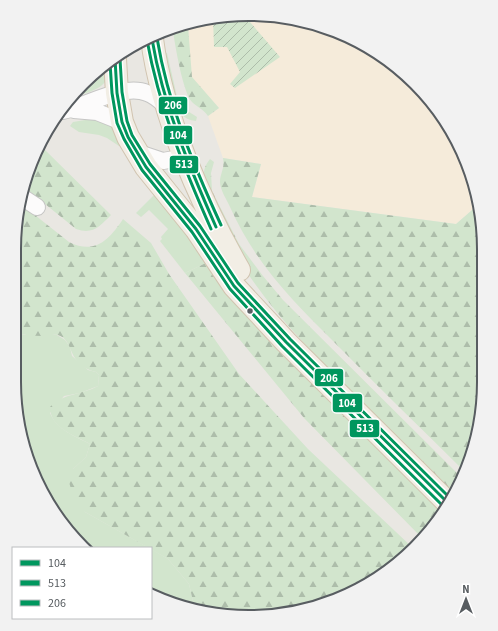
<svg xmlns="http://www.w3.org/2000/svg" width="498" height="631" font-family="'Source Sans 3',sans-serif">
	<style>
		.commercial { fill: #f5ebda }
		.grass { fill: #d2e5cd }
		.forest { fill: url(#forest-firs) }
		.garden { fill: url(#garden-furrows) }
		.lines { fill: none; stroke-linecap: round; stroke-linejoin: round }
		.street-casing { stroke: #c6c6c5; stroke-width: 18 }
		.primary-casing { stroke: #d1c4b0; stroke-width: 24 }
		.street { stroke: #fcfbfb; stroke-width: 16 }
		.primary { stroke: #f2eee5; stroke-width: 22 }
		.bus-1-casing { stroke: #fff; stroke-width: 6 }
		.bus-2-casing { stroke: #fff; stroke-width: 6 }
		.bus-3-casing { stroke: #fff; stroke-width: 6 }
		.bus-1 { stroke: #00965e; stroke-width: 3 }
		.bus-2 { stroke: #00965e; stroke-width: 3 }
		.bus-3 { stroke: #00965e; stroke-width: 3 }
		.bus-dot { fill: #585d61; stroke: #fff; stroke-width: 1.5 }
		.rim { fill: none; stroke: #585d61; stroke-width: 2 }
		.line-badge { stroke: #fff; stroke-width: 1.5 }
		.badge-label { font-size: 11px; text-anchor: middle; font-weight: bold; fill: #fff }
	</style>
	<defs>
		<pattern id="forest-firs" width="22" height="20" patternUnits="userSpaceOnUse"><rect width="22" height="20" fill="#d2e5cd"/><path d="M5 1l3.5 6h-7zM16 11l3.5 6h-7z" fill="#adbdaa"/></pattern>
		<pattern id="garden-furrows" width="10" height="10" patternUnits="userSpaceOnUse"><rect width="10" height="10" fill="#d2e5cd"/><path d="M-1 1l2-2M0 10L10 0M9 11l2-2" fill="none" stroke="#adbdaa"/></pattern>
	</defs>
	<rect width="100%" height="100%" fill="#e9e7e2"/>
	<path class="commercial" d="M219,16L310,22L392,63L453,132L476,188L479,204L456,224L252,197L261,164L223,158L208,116L219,108L191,77L188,26Z"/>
	<path class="grass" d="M167,53L178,101L186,110L197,117L196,121C170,120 166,74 161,54Z
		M110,63C109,68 109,74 107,79C102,90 81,95 70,97Z
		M85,120H96L112,123L129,146H119L107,138L99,135L79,132L70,126L73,122Z
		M154,195L210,261L185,273L160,241L162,239L161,237L168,229L149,210L141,217L136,213Z
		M14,332L25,335H57L65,340L70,347L72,356L88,370L96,372L99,375L98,386L80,393L64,396L50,413C57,430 75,436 90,444L86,457L73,469L85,512L149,548H83L45,499L22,443L14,382Z
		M151,549L168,559L189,584L195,610L188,609L151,594Z"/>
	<path class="forest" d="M188,26L192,77L219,108L208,116C203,109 197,107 192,102C183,93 175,45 173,31Z
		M42,147L111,215C100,226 93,235 76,229L24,187L27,173Z
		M223,158L261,164L252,197L456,224L479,204L483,233L480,428L462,469C421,428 378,387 337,345C293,301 256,265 230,207C227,200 220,190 220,182C220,173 225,169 223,158Z
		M210,159L214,162L211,173L212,191L239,244L263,276L283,300L460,476L452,494C418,459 384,425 350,390C294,334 242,282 213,206C207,189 197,175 210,159Z
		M26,208L69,242C95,255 109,240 123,219L151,243L169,274L239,374L308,449L413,548C377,590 304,616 249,617C231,617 212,612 195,610L189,584L168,559L85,512L73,496L69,482L73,469L86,457L90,444C74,435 50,428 50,407C63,393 82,395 98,386L99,375L96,372C66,365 75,340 58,335C53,334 47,336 42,336C32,336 24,335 14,332V234L19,209Z
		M210,261L444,513L422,538L304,418L185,273Z"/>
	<path class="garden" d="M219,16L253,18L250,22L280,57L235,88L230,84L240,72L227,47H214L213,18Z"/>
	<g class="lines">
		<g class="street-casing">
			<path id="street" d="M74,110L97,112L122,122
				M63,111C86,106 124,83 147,93C156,96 161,102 168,108
				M136,152L163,161L186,157
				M22,197L37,207"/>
		</g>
		<g class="primary-casing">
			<path id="primary" d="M152,39C162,116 201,203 239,270
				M115,59L117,93L122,122L128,137L146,167L196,229L234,286L286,342L448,503"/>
		</g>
		<use href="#street" class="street"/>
		<use href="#primary" class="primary"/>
		<g class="bus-1-casing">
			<path id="bus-1" d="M152,39C163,105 189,166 216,227
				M115,59L117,93L122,122L128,137L146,167L196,229L234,286L286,342L448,503"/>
		</g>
		<g class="bus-2-casing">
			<path id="bus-2" d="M147,40C159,107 184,168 211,229
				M110,63L112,93L117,123L124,139L142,170L192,232L230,289L282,346L444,507"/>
		</g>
		<g class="bus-3-casing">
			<path id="bus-3" d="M157,38C168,104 193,164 221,225
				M120,59L122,92L127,121L132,135L150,164L200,226L238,283L290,339L450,498"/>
		</g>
		<use href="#bus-1" class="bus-1"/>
		<use href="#bus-2" class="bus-2"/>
		<use href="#bus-3" class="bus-3"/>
	</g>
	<circle class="bus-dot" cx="250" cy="311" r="3.5"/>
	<path d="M0 0H498V631H0ZM249 21H249A228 228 0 0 1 477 249V382A228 228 0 0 1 249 610H249A228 228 0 0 1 21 382V249A228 228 0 0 1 249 21Z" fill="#f2f2f2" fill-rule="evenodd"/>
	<path class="rim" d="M249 21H249A228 228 0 0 1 477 249V382A228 228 0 0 1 249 610H249A228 228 0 0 1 21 382V249A228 228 0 0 1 249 21Z"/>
	<g class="line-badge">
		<rect x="158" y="96" width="30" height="19" rx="4" fill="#00965e"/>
		<rect x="163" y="125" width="30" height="20" rx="4" fill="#00965e"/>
		<rect x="169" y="155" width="30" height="19" rx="4" fill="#00965e"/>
		<rect x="314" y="368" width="30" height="19" rx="4" fill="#00965e"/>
		<rect x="332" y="393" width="31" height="20" rx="4" fill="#00965e"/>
		<rect x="349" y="419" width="31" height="19" rx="4" fill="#00965e"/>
	</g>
	<g class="badge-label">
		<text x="173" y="109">206</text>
		<text x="178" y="139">104</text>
		<text x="184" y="168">513</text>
		<text x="329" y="382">206</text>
		<text x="347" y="407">104</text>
		<text x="365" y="432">513</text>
	</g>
	<rect x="12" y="547" width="140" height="72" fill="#ffffff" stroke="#bcbec0"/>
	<rect x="20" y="560" width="20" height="6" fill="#00965e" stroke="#bcbec0"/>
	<text x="48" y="567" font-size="12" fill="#585d61">104</text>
	<rect x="20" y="580" width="20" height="6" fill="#00965e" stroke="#bcbec0"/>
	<text x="48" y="587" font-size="12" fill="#585d61">513</text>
	<rect x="20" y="600" width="20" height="6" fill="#00965e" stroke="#bcbec0"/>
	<text x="48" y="607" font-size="12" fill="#585d61">206</text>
	<g transform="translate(466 599)" stroke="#ffffff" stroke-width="3" paint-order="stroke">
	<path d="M0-3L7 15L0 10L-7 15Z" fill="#585d61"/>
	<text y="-6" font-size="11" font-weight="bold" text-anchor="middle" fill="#585d61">N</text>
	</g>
</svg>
